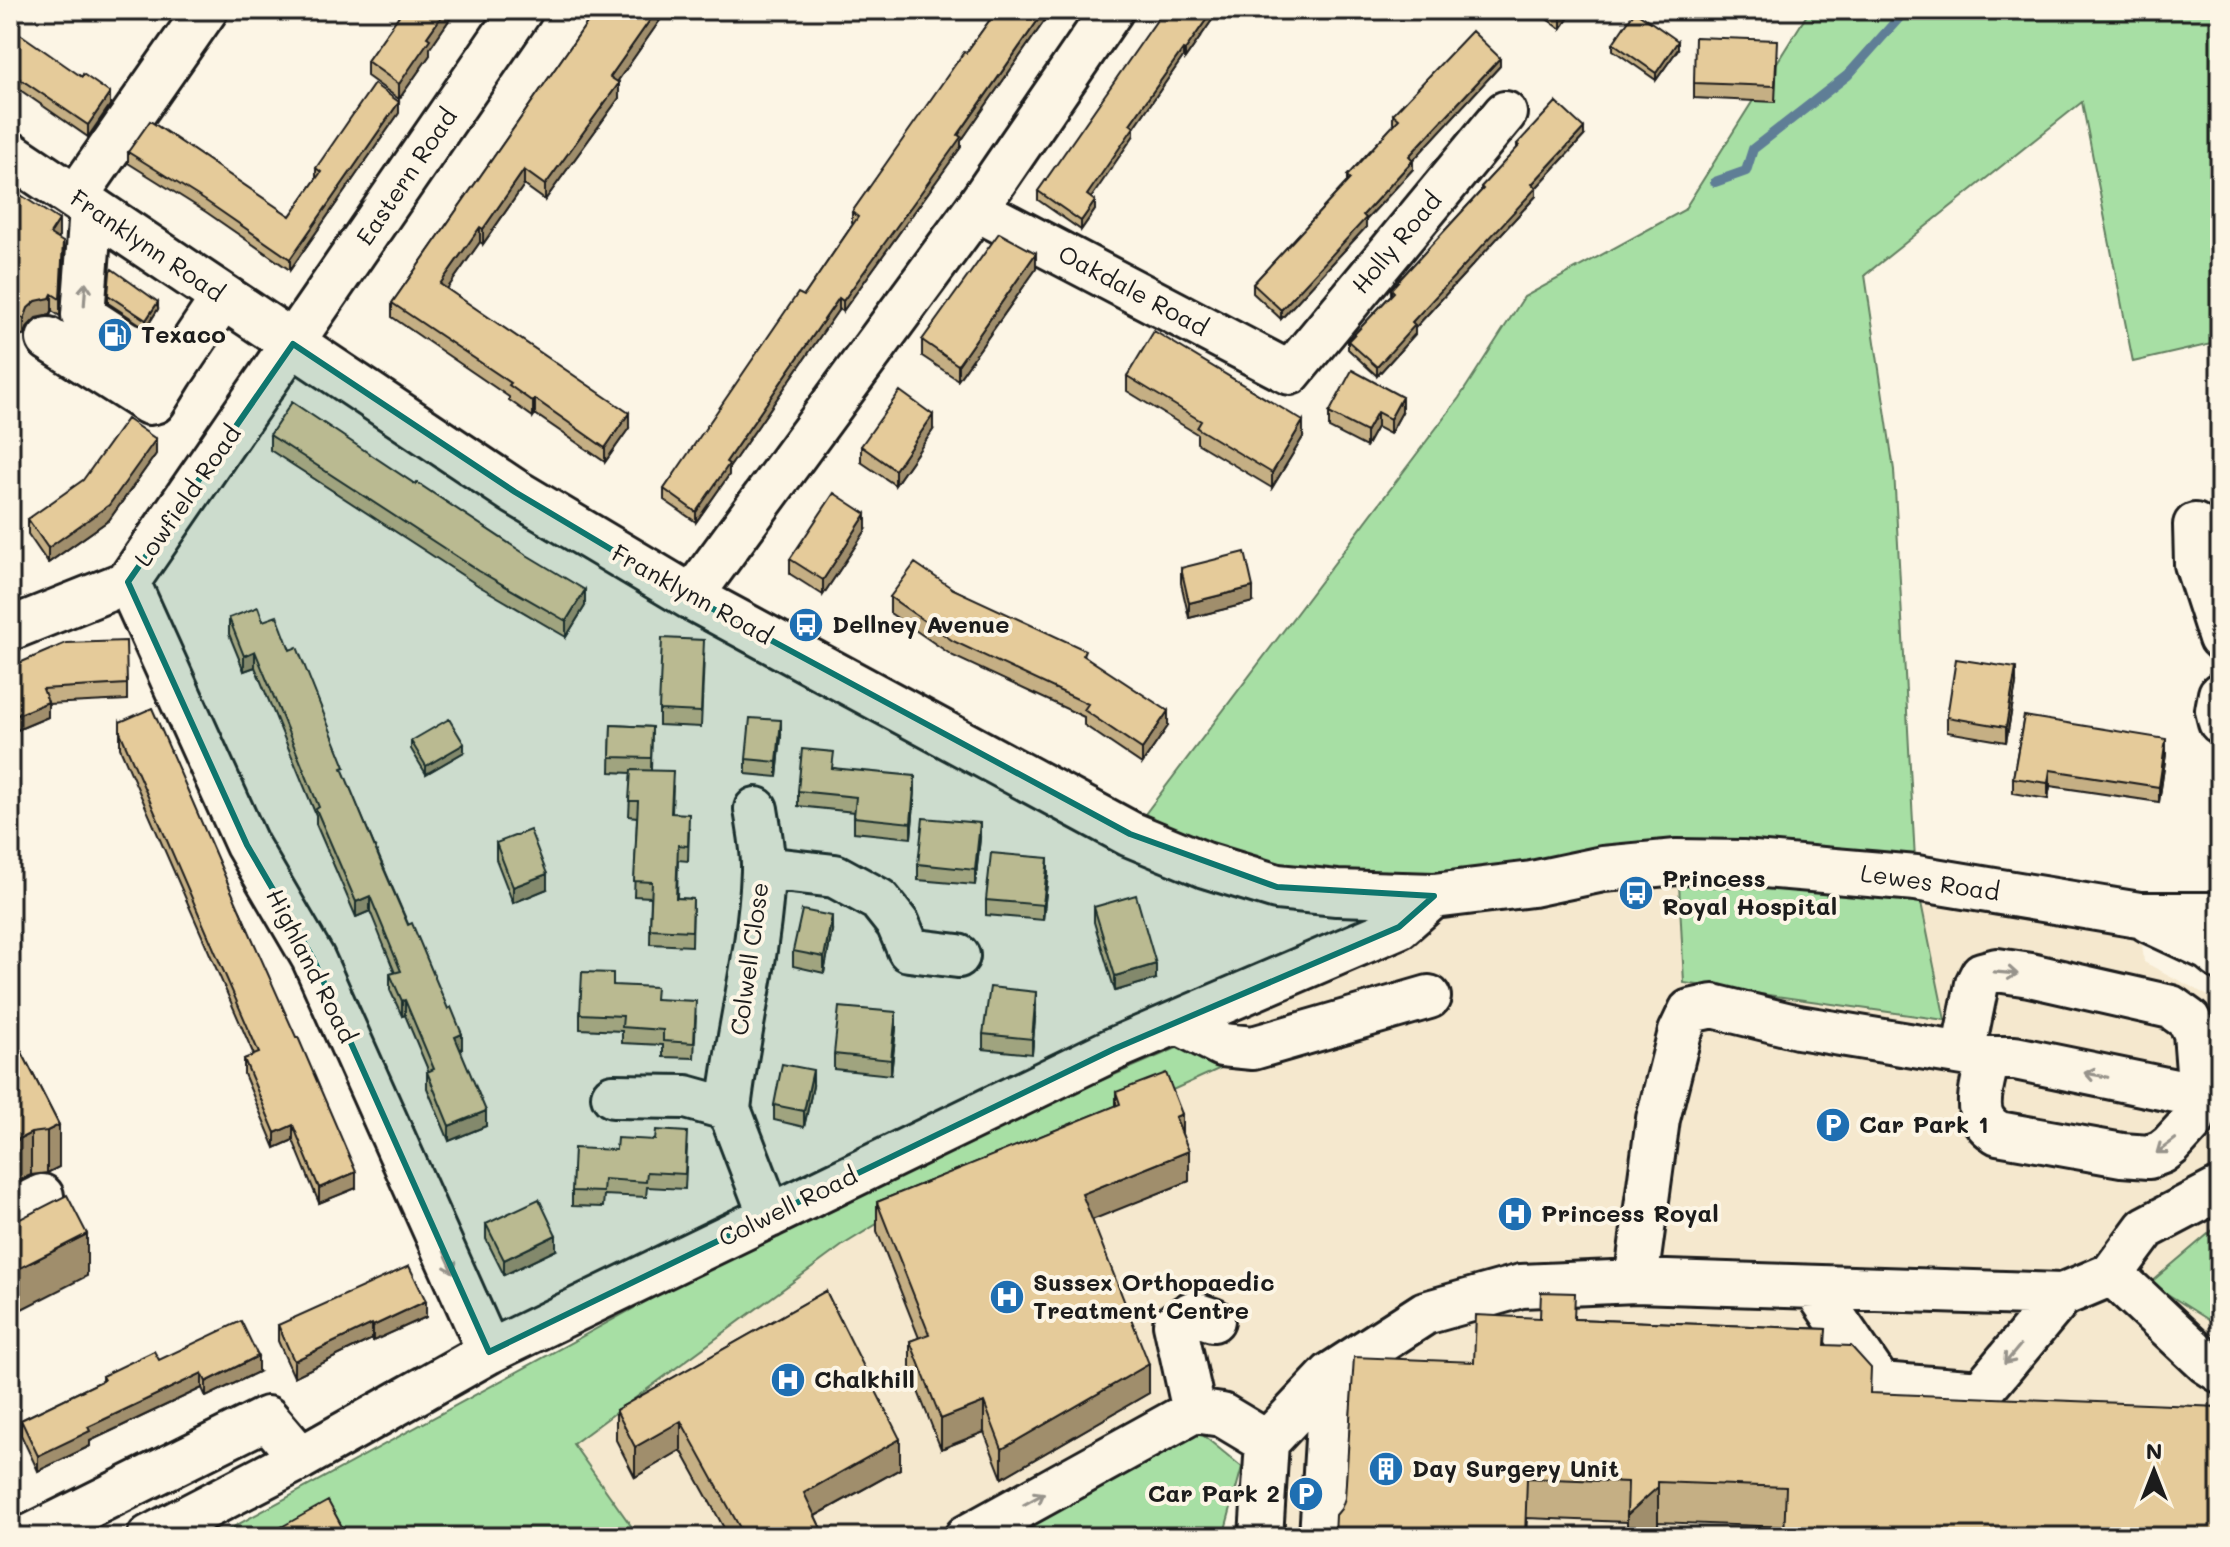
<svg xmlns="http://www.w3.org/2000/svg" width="2230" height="1547" font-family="Mali,sans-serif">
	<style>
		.built { fill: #f5e8ce }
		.green { fill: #a7dfa4; stroke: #627e60; stroke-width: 2 }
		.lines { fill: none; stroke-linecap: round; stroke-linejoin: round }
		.stream { stroke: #5e7e96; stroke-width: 10 }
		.minor-casing { stroke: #1c1c1c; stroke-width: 48 }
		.major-casing { stroke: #1c1c1c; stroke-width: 50 }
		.minor { stroke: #fcf5e5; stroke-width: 42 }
		.major { stroke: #fcf5e5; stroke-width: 44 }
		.wall { fill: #c5af84; stroke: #1c1c1c; stroke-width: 2 }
		.shaded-wall { fill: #a08e6c; stroke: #1c1c1c; stroke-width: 2 }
		.building { fill: #e5cb9a; stroke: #1c1c1c; stroke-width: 2 }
		.oneway { stroke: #97938b }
		.marked { fill: #0f766e; fill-opacity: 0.2; stroke: #0f766e; stroke-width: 6; stroke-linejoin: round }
		.labels { text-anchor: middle; stroke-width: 8; stroke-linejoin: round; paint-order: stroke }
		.street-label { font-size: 24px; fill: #1c1c1c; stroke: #fcf5e5 }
		.poi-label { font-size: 24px; font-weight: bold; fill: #1c1c1c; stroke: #fcf5e5; text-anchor: start }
	</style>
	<rect width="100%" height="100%" fill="#fcf5e5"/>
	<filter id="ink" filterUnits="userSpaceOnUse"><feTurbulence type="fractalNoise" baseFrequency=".0125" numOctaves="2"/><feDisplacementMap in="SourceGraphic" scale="16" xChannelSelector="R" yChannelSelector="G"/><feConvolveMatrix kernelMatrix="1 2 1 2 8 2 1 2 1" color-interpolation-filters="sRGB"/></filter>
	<g filter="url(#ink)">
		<path class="built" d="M1603,869L2139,915L2144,962L2220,1002V1537H1261L1267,1442L1222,1415L966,1537H629L504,1379L1114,1049L1532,884Z"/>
		<path class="green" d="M1810,10H2220V342L2133,362L2082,102L1865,275L1894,470L1916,878L1945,1020L1684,983L1678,863L1277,887L1130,834L1459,398L1524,297L1684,210Z
			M1186,1044L1243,1058L877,1224L843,1245L573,1444L639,1537H215L861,1184Z
			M2220,1224V1327L2150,1283Z
			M1189,1424L1242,1467L1223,1537H990Z"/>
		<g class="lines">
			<path class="stream" d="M1715,182L1746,171L1753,149L1848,75L1906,10"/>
			<g class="minor-casing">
				<path id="minor" d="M75,198L206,10
					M91,209L83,315L172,373L223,297
					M976,209L1290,373L1505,113
					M48,339L149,403L154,402L172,373
					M2195,525L2196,564L2220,638
					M128,582L247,845L313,958L489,1352
					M691,597L976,209L1112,10
					M10,629L128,582L521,10
					M2220,694L2217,710L2220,722
					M763,868L835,876L879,900L898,924L909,950L958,956
					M1177,1022L1222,1045L1253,1048L1429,997
					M1963,1053L1977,984L1982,974L1997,970L2030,975L2171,1007L2189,1020L2195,1033L2200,1096L2192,1122L2171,1145L2162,1152L2149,1157L2122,1155L1998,1133C1994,1130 1990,1128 1987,1124C1972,1108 1985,1076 1988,1058
					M613,1096L686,1097L729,1109L770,1216
					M729,1109C738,1029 760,951 763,871C764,851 759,829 756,809
					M10,1212L42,1196
					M2112,1274L2206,1362L2220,1371
					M1636,1281L1658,1119L1680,1032L1690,1011L1713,1006L1798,1027L1988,1058H2015L2200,1096
					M1814,1287L1880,1384L1981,1392L2062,1295
					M1194,1411L1175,1324L1192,1313L1213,1320
					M28,1537L267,1418L301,1458
					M149,1537L301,1458L489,1352L1114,1049L1399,927L1434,896
					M966,1537L1194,1411L1222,1415L1267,1442
					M1261,1537L1267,1442L1331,1374L1425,1313L1521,1286L1636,1281L2062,1295L2112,1274L2146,1228L2220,1189
					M1321,1537L1331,1374"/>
			</g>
			<g class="major-casing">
				<path id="major" d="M10,154L515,492L691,597L1130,834L1205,865L1277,887L1337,893L1434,896L1532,884L1603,869L1677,862L1742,863L1916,878L2139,915H2220
					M2149,920L2209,948L2220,957"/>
			</g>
			<use href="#minor" class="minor"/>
			<use href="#major" class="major"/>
		</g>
		<path class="wall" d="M400,10H456L430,48V55L399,99L367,76V61L401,13Z
			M596,10H683L675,20L665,13L617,82L619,98L545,200L524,185L483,244L480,242L447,289L629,428L605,462L535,414L533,417L509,400V397L392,317V303Z
			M997,10H1052L961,141V147L843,311L839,309L729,468V475L696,522L664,500V489L804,296L853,224L852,223V212Z
			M1219,10L1185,59L1183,57L1134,128V135L1090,198L1095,210L1081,230L1038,200V191Z
			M1534,10H1574L1561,29Z
			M10,27L110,105L88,137L10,83Z
			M1613,43L1678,49L1656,80L1613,50Z
			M1777,56L1775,102L1694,98V83Z
			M1500,66L1413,160V169L1366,220V227L1281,319L1253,293V284L1347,182V176L1395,124L1393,122V114Z
			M399,113L290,270L206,212L128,163V152L290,216L316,179V168Z
			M1584,136L1536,188V196L1415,328V334L1377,376L1348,349V341L1391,295V289L1481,191V187L1517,149V144Z
			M10,188L59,238L58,239L63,260L60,316L52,311L50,315L36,318L28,326L24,336L10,327Z
			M1036,269L958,380L922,356V340Z
			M108,295L158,309L146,328L108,303Z
			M1127,376L1303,437L1272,488L1197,443V434L1127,391Z
			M1402,412L1390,434L1377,427L1366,447L1329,428V413Z
			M933,430L895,485L861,462V446Z
			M270,435L585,606L566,637L479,586L270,450Z
			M156,454L109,520L48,563L28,534V519Z
			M866,530L823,595L790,574V559Z
			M1181,568L1253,602L1189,618L1181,583Z
			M953,589L1085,656L1168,726L1142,764L1084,725V717L953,656L890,613V597Z
			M229,618L263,621L290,650L462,1049L460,1050L486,1126L449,1141L427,1088V1072H429L405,1015L402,1016L390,990V974L395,973L370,911L356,917L316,824V815L255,667L244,671L229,634Z
			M704,655L701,727L659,725V710Z
			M10,667L127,684V700L48,704V717L10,733Z
			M2016,684L2006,742L1947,732V717Z
			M2024,716L2166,754L2159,802L2050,786L2048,799L2013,793V778Z
			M120,722L240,911L356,1188L319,1203L293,1140L275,1148L244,1074V1059L254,1055L120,748Z
			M611,725L652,727L651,770L673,786L672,813L689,829L688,861L678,860L677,898L693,899L692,946L650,944L651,897L634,896L637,817L629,816L631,773L610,772Z
			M781,736L777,777L746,774V759Z
			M411,741L464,752L426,774L411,749Z
			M834,768L915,791L911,838L854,832V812L798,806V791Z
			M980,838L975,885L918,880V864Z
			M496,843L547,889L513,903L496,859Z
			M1048,874L1043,920L986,915V900Z
			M1094,907L1156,979L1115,991L1094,922Z
			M832,931L824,973L793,966V951Z
			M613,985L656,999L696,1016L694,1058L663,1057V1045L622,1043V1031L580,1029V1014Z
			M1036,1007L1032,1054L983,1049V1034Z
			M896,1028L891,1075L834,1069V1054Z
			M10,1029L59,1125V1167L47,1173L31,1175L11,1184L10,1181Z
			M813,1086L804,1127L774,1120V1105Z
			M1116,1092L1182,1134L1189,1181L1092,1219L1149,1393L1002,1478L984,1432L941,1449L910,1371V1341L919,1338L877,1231V1202L1116,1106Z
			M687,1147L685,1189L647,1187L646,1197L604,1195L603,1207L572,1206V1191L616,1150Z
			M486,1224L556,1250L504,1275L486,1239Z
			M826,1291L900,1469L815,1516L825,1537H729L681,1450L635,1477L616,1440V1410Z
			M426,1317L373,1341L372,1339L294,1377L278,1341V1325Z
			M1575,1319L1826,1329L1784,1527L1658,1522V1527L1627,1537V1522L1527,1518L1526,1537H1335L1474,1362Z
			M159,1360L258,1372L206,1397L202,1388L90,1441V1446L38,1471L21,1435V1420L102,1381V1376Z"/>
		<path class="shaded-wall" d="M446,10H456L430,48V55L399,99V84L427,37Z
			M657,10H665V13L610,92V77Z
			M675,10H683L675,20Z
			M1045,10H1052L961,141V147L843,311V301Z
			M1213,10H1219L1185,59V50Z
			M1564,10H1574L1561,29V15Z
			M1678,41V49L1656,80V73Z
			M1183,49V57L1134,128V135L1087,204V195L1130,124Z
			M1500,58V66L1409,165V156Z
			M619,83V98L545,200V185Z
			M110,93V105L88,137V125Z
			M399,102V113L290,270V259Z
			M1584,128V136L1536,188V196L1415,328V334L1377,376V367L1412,322L1532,184Z
			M1413,160V169L1366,220V227L1281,319V310L1363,215Z
			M524,170V185L483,244V229Z
			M1095,201V210L1081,230V221Z
			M59,220V238L50,251V234Z
			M480,227V242L440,299V284Z
			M63,242V260L60,316V299Z
			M1036,253V269L958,380V365Z
			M52,294V311L50,315L36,318L28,326L24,336V319L28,308L36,301Z
			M839,298V309L729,468V475L696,522V512L726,462Z
			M158,302V309L146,328V320Z
			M1402,397V412L1390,434V419Z
			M535,399V414L533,417V402Z
			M1377,412V427L1366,447V432Z
			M629,413V428L605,462V448Z
			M933,415V430L895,485V470Z
			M1303,421V437L1272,488V473Z
			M156,439V454L109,520L48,563V548Z
			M866,514V530L823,595V580Z
			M1253,587V602L1189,618V603Z
			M585,590V606L566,637V621Z
			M255,651V667L244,671V656Z
			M2016,668V684L2006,742V727Z
			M48,702V717L10,733V718Z
			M1168,711V726L1142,764V749Z
			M781,720V736L777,777V762Z
			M2166,739V754L2159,802V787Z
			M464,744V752L426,774V766Z
			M2050,770V786L2048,799V783Z
			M915,776V791L911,838V823Z
			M980,823V838L975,885V870Z
			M1048,858V874L1043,920V905Z
			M547,874V889L513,903V887Z
			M370,896V911L356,917V902Z
			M832,916V931L824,973V957Z
			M1156,964V979L1115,991V976Z
			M1036,992V1007L1032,1054V1039Z
			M405,1000V1015L402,1016V1001Z
			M896,1012V1028L891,1075V1060Z
			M462,1034V1049L455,1052V1037Z
			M813,1070V1086L804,1127V1111Z
			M486,1111V1126L449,1141V1126Z
			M1182,1114V1143L1175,1117Z
			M59,1125V1167L47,1173V1131Z
			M293,1125V1140L275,1148V1133Z
			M31,1133V1175L11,1184V1143Z
			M1189,1151V1181L1082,1224V1194Z
			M356,1172V1188L319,1203V1188Z
			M87,1234V1276L10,1315V1273Z
			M556,1235V1250L504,1275V1260Z
			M426,1301V1317L373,1341V1326Z
			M372,1324V1339L294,1377V1361Z
			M258,1356V1372L206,1397V1382Z
			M1149,1364V1393L1002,1478V1449Z
			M202,1373V1388L90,1441V1446L38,1471V1456L88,1427Z
			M984,1402V1432L941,1449V1419Z
			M681,1421V1450L635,1477V1447Z
			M900,1439V1469L804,1522V1493Z
			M1658,1482V1527L1647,1537H1627V1515Z
			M18,1488V1503L10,1506V1491Z"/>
		<path class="building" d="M403,10H446L427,37L430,39L399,84L367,61Z
			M596,10H657L610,77L619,83L545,185L524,170L483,229L480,227L440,284L629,413L605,448L535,399L533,402L509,385L511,383L392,303Z
			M997,10H1045L958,135L961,137L843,301L839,298L726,462L729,464L696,512L664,489L798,293L804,296L858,217L852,212L964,52L966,53Z
			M1164,10H1213L1185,50L1183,49L1130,124L1134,127L1087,195L1095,201L1081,221L1038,191Z
			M1554,10H1564L1561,15Z
			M1635,11L1678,41L1656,73L1613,43Z
			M10,27L82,77L83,74L110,93L88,125L10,72Z
			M1472,31L1500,58L1409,156L1413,160L1363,215L1366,218L1281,310L1253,284L1350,179L1347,176L1399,119L1393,114Z
			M1695,37L1777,40L1775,86L1694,83Z
			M374,84L399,102L290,259L206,201L128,152L150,121L290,216L321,172L316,168Z
			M1556,102L1584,128L1532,184L1536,188L1412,322L1415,325L1377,367L1348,341L1394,292L1391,289L1483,189L1481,187L1519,146L1517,144Z
			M10,188L59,220L50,234L63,242L60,299L52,294L50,298L36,301L28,308L24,319L10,309Z
			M999,233L1036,253L958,365L922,340Z
			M112,269L158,302L146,320L108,295L110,272Z
			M1154,331L1303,421L1272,473L1197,428L1201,421L1127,376Z
			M1352,370L1402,397L1390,419L1377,412L1366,432L1329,413Z
			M900,391L933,415L895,470L861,446Z
			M292,402L415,484L416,482L525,554L585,590L566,621L479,571L270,435Z
			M127,419L156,439L109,505L48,548L28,519L83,480Z
			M834,493L866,514L823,580L790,559Z
			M1245,552L1253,587L1189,603L1181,568Z
			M915,563L953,589L1085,650L1083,655L1168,711L1142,749L1084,710L1088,704L953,641L890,597Z
			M258,607L263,621L277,616L290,650L297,647L345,767L342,768L380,860L408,925L412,923L448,1009L451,1007L462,1034L455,1037L486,1111L449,1126L427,1072L434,1069L405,1000L402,1001L390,974L401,971L370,896L356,902L316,809L319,807L255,651L244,656L229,618Z
			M662,638L704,640L701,712L659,710Z
			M126,641L127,684L43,689L48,702L10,718V667L66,643Z
			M1956,659L2016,668L2006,727L1947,717Z
			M152,708L240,911L296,1037H298L356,1172L319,1188L293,1125L275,1133L244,1059L259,1053L120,732V722Z
			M2024,716L2166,739L2159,787L2050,770L2048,783L2013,778Z
			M750,718L781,720L777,762L746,759Z
			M449,719L464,744L426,766L411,741Z
			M611,725L652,727L651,758L610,757Z
			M802,749L834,752L832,768L915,776L911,823L854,817L856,797L798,791Z
			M631,770L673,771L671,813L689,814L688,846L678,845L676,898L693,899L692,931L650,929L652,882L634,881L638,801H629Z
			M923,818L980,823L975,870L918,864Z
			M530,830L547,874L513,887L496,843Z
			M991,853L1048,858L1043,905L986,900Z
			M1136,895L1156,964L1115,976L1094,907Z
			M802,910L832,916L824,957L793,951Z
			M582,972L613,973V985L656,987L655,999L696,1001L694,1043L663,1041V1030L622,1027L623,1016L580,1014Z
			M990,987L1036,992L1032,1039L983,1034Z
			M839,1007L896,1012L891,1060L834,1054Z
			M10,1029L59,1125L47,1131L31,1133L11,1143L10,1140Z
			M782,1064L813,1070L804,1111L774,1105Z
			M1166,1073L1182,1114L1175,1117L1189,1151L1082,1194L1149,1364L1002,1449L984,1402L941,1419L910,1341L929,1334L877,1202L1120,1104L1116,1092Z
			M656,1130L687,1132L685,1174L647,1172L646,1182L604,1179L603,1192L572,1191L574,1148L616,1150L617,1138L655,1140Z
			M67,1195L87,1234L10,1273V1224Z
			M539,1199L556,1235L504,1260L486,1224Z
			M409,1266L426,1301L373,1326L372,1324L294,1361L278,1325Z
			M826,1291L900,1439L804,1493L825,1537H745L681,1421L635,1447L616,1410Z
			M1541,1292L1575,1293L1574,1319L1826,1329L1825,1345L1851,1346L1871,1368L1870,1393L2220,1407V1537H1784L1786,1487L1658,1482V1487L1627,1515L1628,1482L1527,1478L1525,1537H1335L1336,1515L1341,1509L1345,1498L1354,1357L1474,1362L1476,1315L1540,1318Z
			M241,1321L258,1356L206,1382L202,1373L88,1427L90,1431L38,1456L21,1420L104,1380L102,1376L154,1351L159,1360Z
			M10,1472L18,1488L10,1491Z
			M328,1501L346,1534L341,1537H275L279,1535L276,1530Z"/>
		<defs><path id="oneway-shaft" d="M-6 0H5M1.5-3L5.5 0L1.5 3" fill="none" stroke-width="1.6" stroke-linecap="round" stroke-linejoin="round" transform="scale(2)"/></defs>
		<g class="oneway">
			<use href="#oneway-shaft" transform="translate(85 294) rotate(-86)"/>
			<use href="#oneway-shaft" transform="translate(2006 973) rotate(5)"/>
			<use href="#oneway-shaft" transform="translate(2096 1075) rotate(-169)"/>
			<use href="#oneway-shaft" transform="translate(2166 1146) rotate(143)"/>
			<use href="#oneway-shaft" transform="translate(449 1262) rotate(66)"/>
			<use href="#oneway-shaft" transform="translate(2012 1355) rotate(130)"/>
			<use href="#oneway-shaft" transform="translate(1034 1499) rotate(-29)"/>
		</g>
	</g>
	<path class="marked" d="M293,344L515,492L691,597L1130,834L1277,887L1434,896L1399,927L1114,1049L489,1352L313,958L247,845L128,582Z"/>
	<defs>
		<g id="fuel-disc" transform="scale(1.8)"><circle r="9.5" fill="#1f6fb2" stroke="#fcf5e5"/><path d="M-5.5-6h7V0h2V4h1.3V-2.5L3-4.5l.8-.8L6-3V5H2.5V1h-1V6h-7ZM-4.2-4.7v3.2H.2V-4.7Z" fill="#fff"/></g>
		<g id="bus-disc" transform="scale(1.8)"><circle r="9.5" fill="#1f6fb2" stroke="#fcf5e5"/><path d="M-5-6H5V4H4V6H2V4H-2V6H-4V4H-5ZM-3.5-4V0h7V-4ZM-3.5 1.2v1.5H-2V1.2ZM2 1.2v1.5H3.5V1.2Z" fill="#fff"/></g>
		<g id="parking-disc" transform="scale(1.8)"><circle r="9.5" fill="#1f6fb2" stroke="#fcf5e5"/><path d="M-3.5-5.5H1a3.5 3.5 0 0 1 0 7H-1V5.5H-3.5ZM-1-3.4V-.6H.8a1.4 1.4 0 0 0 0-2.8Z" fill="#fff"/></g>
		<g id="hospital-disc" transform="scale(1.8)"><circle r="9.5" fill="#1f6fb2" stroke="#fcf5e5"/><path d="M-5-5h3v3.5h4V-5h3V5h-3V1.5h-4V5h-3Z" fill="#fff"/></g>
		<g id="building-disc" transform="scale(1.8)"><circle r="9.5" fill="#1f6fb2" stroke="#fcf5e5"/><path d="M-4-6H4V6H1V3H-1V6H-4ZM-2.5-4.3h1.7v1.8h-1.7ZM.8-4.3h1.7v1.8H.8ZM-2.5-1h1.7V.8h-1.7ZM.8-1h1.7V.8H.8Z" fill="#fff"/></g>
	</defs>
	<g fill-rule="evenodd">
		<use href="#fuel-disc" x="115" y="335"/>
		<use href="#bus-disc" x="806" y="625"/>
		<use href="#bus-disc" x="1636" y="893"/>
		<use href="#parking-disc" x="1833" y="1125"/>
		<use href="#hospital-disc" x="1515" y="1214"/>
		<use href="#hospital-disc" x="1007" y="1297"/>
		<use href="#hospital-disc" x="788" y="1380"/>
		<use href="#building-disc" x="1386" y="1469"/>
		<use href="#parking-disc" x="1306" y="1494"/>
	</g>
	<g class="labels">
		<g class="street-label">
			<text transform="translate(407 177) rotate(-56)" y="8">Eastern Road</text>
			<text transform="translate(1397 243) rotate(-50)" y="8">Holly Road</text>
			<text transform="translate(147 246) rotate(34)" y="8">Franklynn Road</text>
			<text transform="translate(1133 291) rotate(28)" y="8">Oakdale Road</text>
			<text transform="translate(188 496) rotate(-55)" y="8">Lowfield Road</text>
			<text transform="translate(692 595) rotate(29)" y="8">Franklynn Road</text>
			<text transform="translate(1930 883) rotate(8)" y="8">Lewes Road</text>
			<text transform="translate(750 959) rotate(-82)" y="8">Colwell Close</text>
			<text transform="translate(311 966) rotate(63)" y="8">Highland Road</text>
			<text transform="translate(788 1207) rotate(-26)" y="8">Colwell Road</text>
		</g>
		<g class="poi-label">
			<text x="141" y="343">Texaco</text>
			<text x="832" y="633">Dellney Avenue</text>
			<text x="1662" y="887">Princess<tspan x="1662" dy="28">Royal Hospital</tspan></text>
			<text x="1859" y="1133">Car Park 1</text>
			<text x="1541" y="1222">Princess Royal</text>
			<text x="1033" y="1291">Sussex Orthopaedic<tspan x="1033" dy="28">Treatment Centre</tspan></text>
			<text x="814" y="1388">Chalkhill</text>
			<text x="1412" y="1477">Day Surgery Unit</text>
			<text x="1280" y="1502" text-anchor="end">Car Park 2</text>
		</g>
	</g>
	<rect width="2230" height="1547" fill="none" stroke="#fcf5e5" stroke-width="40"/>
	<rect x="20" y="20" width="2190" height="1507" fill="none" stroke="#1c1c1c" stroke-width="3" filter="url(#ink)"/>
	<g transform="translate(2154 1471)" stroke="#fcf5e5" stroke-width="6" paint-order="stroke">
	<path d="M0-6L14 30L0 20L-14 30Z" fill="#1c1c1c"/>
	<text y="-12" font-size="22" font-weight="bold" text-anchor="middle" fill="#1c1c1c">N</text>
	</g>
</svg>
